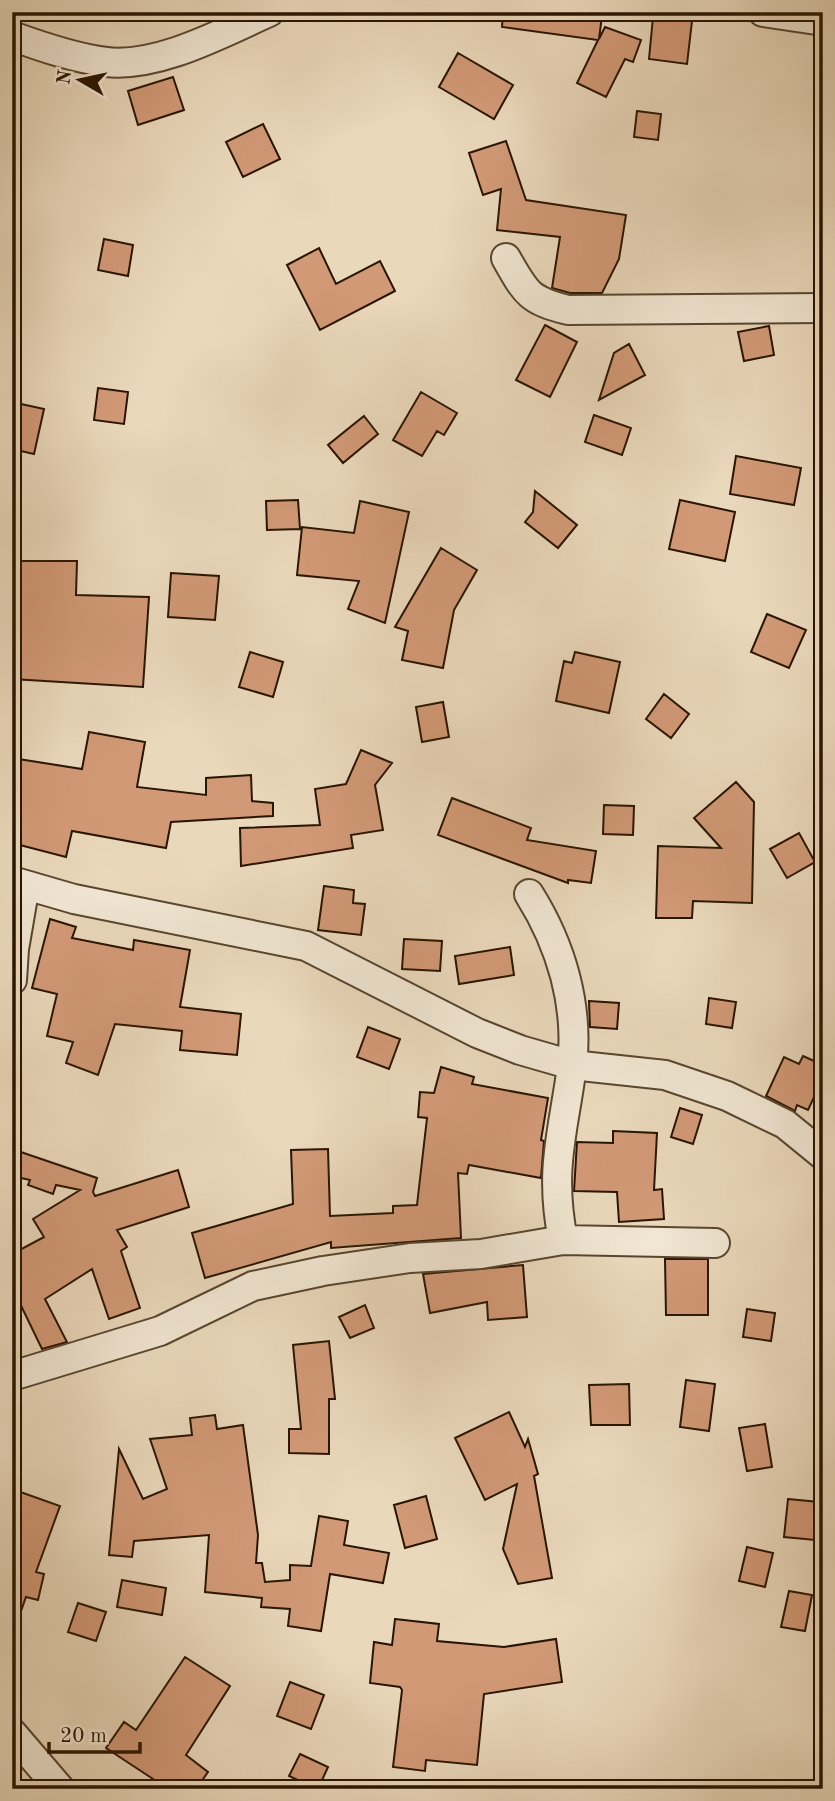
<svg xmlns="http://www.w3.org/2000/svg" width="835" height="1801" font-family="'Old Standard TT',serif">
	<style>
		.building { fill: #d29976; stroke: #281500; stroke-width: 2 }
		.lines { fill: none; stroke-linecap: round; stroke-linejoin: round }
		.minor-casing { stroke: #58462f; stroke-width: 32 }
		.minor { stroke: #f1e6d3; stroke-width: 28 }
	</style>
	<rect width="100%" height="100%" fill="#ead8bb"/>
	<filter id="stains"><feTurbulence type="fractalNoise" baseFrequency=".00286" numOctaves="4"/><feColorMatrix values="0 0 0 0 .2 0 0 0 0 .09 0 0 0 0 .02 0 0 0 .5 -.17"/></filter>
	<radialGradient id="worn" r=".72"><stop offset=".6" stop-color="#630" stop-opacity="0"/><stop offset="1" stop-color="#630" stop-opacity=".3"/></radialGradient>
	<path class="building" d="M503,12H580L602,16L599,39L605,27L641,40L633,62L625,59L606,97L577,83L598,40L502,27Z
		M653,17L692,21L687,64L649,59Z
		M458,53L513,85L494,119L439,87Z
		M173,77L184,110L138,125L128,91Z
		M637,111L661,114L658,140L634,137Z
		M263,124L280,159L243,177L226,142Z
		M506,141L526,200L626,215L619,259L602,293H570L552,288L560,237L497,230L501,189L483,195L469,153Z
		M104,239L133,245L128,276L98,270Z
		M319,248L336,284L380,261L395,291L320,330L287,265Z
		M545,325L577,342L550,397L516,380Z
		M769,326L774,355L744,361L738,332Z
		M629,344L645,375L599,400L614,353Z
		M98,388L128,392L124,424L94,420Z
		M421,392L457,413L444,435L437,431L422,456L393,440Z
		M12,402L44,409L34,454L12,449Z
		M594,415L631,428L622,455L585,442Z
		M364,416L378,434L343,463L328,445Z
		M736,456L801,468L794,505L730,494Z
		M535,491L577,525L558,548L525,522L533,512Z
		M298,500L300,529L267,530L266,501Z
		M680,500L735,512L725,561L669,549Z
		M360,501L409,512L385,623L348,609L359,581L297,575L302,527L354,533Z
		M441,548L477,570L454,610L443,668L402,660L408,631L395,627Z
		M12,561H77L76,595L149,597L143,687L12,679Z
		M171,573L219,576L215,620L168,617Z
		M767,614L806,630L789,668L751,652Z
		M250,652L283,662L273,697L239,687Z
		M575,652L620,662L609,713L556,701L564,661L572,663Z
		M664,694L689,714L671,738L646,719Z
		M443,702L449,737L422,742L416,707Z
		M89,732L145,742L137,787L206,795V778L251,775L252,801L273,803V816L171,822L166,848L72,831L66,857L12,843V758L82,769Z
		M361,750L392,763L375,785L383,830L351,835L353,848L241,866L240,828L320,825L315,789L346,784Z
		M736,782L754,802L752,903L693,901L692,918H656L658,846L721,848L694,818Z
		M452,798L531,828L527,840L596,851L591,883L568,880V883L438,835Z
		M604,805L634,806L633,835L603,834Z
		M799,833L815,862L787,878L770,849Z
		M324,886L354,890L353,903L365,904L361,935L318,930Z
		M50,919L76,927L72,938L133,950L134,940L190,950L180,1007L241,1014L237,1055L180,1050L182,1031L115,1024L98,1075L66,1063L73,1042L47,1036L57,994L32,988Z
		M404,939L442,941L440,971L402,969Z
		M510,947L514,975L459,984L455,956Z
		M709,998L736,1002L732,1028L706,1024Z
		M589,1001L619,1003L617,1029L590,1027Z
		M368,1027L400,1039L389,1069L357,1057Z
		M803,1056L823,1065V1078L808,1110L797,1105L795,1111L766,1096L784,1057L799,1064Z
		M441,1067L474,1077L472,1084L548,1098L541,1140L544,1141L541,1178L469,1165L467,1174L458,1173L461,1238L331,1248V1242L205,1278L192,1233L293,1204L291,1150L328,1149L330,1216L393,1213V1206L417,1205L427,1118L418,1117L420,1092L434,1093Z
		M680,1108L702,1115L693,1144L671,1137Z
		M613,1131L657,1133L654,1190L662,1189L664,1219L619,1222L617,1192L574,1191L577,1142L613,1143Z
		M12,1149L97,1178L93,1192L95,1196L178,1170L189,1207L117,1230L127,1247L121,1251L140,1308L109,1319L92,1269L45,1299L67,1342L42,1349L12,1287V1254L44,1237L33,1219L80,1190L56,1185L53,1194L28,1185L30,1180L12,1176Z
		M665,1259H708V1315H666Z
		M523,1265L527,1317L488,1320L487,1302L430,1313L423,1274Z
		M365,1305L374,1328L350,1338L339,1317Z
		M747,1309L775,1313L771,1341L743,1337Z
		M329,1341L335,1399H329V1454L289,1453V1429H301L293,1345Z
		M686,1380L715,1384L709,1431L680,1427Z
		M629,1384L630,1425H591L589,1385Z
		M509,1412L525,1447L528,1439L538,1474L534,1476L552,1578L518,1584L503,1549L517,1484L485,1500L455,1438Z
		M215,1415L217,1429L243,1425L258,1535L256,1563H262L265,1582L290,1580V1565L311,1566L319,1516L348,1521L344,1545L389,1553L383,1583L330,1574L321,1631L288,1626L290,1609L261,1607L262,1598L205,1592L209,1535L134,1541L132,1557L109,1555L119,1449L143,1499L167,1489L150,1439L192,1435L190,1418Z
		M765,1424L772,1467L747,1471L739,1428Z
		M12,1489L60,1506L36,1572L44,1574L38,1600L26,1597L15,1628L12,1627Z
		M426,1496L437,1539L405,1548L394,1505Z
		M788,1499L819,1502L815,1540L784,1537Z
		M747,1547L773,1553L765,1587L739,1581Z
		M122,1580L166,1588L162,1615L117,1607Z
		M789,1591L812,1595L805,1631L781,1627Z
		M78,1603L106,1612L96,1641L68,1632Z
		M395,1619L439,1624L437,1641L504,1647L556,1639L562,1682L484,1694L477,1765L426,1760L425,1771L393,1767L402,1690L400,1687L370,1683L374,1642L392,1645Z
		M185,1657L230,1686L186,1755L208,1772L196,1789H146L153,1779L106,1748L124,1722L136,1730Z
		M290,1682L324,1695L311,1729L277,1716Z
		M300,1754L328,1767L318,1789L289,1776Z"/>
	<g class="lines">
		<g class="minor-casing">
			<path id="minor" d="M763,12L823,21
				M12,36C42,47 74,58 106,62C158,68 222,33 269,12
				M506,258C526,293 528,300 568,310L823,308
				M12,881L74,899L306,946L477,1033L520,1050L572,1065L665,1075L727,1096L785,1124L823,1155
				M529,894C561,945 579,1005 572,1066C563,1134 549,1169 563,1240
				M12,980L14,949L25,885
				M12,1376L160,1331L253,1286L323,1271L410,1258L481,1254L563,1240L715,1243
				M12,1733L60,1789"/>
		</g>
		<use href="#minor" class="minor"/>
	</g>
	<rect width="835" height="1801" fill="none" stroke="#ead8bb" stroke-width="42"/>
	<rect x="14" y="14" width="807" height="1773" fill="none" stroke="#281500" stroke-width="3.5"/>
	<rect x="21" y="21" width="793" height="1759" fill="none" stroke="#281500" stroke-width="2"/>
	<g transform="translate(80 80) rotate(279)" stroke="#f1e6d3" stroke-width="5" paint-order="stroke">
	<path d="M0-5L12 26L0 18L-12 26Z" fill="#281500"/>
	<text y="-10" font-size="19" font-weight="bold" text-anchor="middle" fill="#281500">N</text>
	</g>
	<path d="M49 1742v10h91v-10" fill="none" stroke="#281500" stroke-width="3.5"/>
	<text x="60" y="1742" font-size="21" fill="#281500" stroke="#f1e6d3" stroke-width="5" paint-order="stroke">20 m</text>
	<rect width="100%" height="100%" filter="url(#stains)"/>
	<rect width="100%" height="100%" fill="url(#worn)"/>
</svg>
